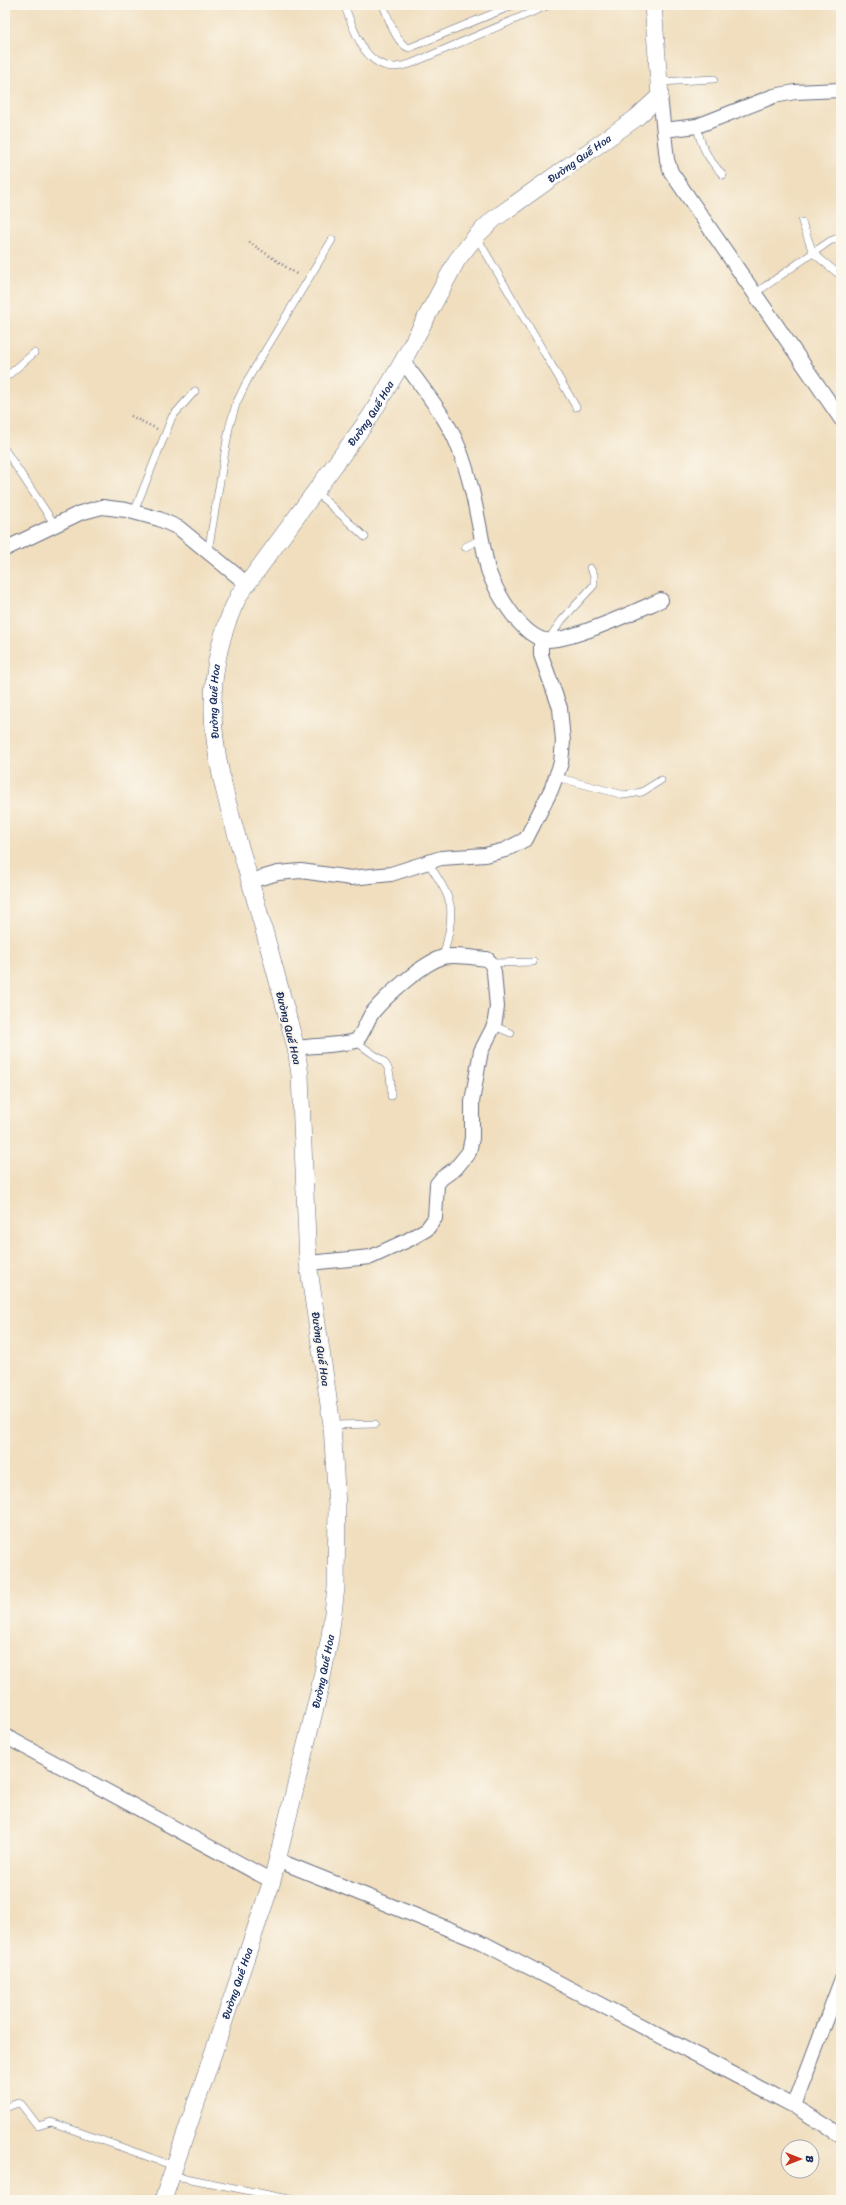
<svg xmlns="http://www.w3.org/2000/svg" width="846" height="2205" font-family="Sriracha,sans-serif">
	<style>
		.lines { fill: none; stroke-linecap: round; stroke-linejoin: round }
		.service-casing { stroke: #666c80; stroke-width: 8 }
		.minor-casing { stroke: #666c80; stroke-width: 16 }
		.tertiary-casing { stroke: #666c80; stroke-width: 18 }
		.path { stroke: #666c80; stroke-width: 2.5; stroke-dasharray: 1 3; stroke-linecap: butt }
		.service { stroke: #fff; stroke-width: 7 }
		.minor { stroke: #fff; stroke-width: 14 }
		.tertiary { stroke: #fff; stroke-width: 17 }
		.labels { text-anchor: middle; stroke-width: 3.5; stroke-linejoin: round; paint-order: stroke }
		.street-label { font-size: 11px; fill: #1b2f5e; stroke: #fbf7ec }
	</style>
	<rect width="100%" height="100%" fill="#fbf7ec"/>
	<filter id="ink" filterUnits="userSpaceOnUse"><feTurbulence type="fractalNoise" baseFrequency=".025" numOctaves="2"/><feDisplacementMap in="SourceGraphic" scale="8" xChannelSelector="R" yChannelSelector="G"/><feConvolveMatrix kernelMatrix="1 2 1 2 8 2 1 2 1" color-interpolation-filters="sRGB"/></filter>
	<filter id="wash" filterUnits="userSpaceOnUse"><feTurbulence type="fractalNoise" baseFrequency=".012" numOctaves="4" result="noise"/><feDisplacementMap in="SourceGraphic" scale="16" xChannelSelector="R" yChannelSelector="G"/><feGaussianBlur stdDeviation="0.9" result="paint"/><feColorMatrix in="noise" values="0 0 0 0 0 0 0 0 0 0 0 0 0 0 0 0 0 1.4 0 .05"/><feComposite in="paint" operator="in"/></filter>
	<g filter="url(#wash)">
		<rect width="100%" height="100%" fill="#f0debe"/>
	</g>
	<g filter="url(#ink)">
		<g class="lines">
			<g class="service-casing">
				<path id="service" d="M344,5C354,28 363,67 395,67C400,67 406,65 410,64L549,5
					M383,5C389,18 395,43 409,48L514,5
					M659,82L714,79
					M697,126C701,147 708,159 723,175
					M802,222L813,253L841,276
					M476,236L576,407
					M754,294L830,241L841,237
					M5,378L34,353
					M5,450L55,525
					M315,491L365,537
					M134,512L172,417L195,391
					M465,547L481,539
					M208,552L229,428L236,404L248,379L332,240
					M548,640L562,620L594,585V575L590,568
					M556,777L624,795L642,792L661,780
					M428,862C435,875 447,889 450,904C453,920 447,942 443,957
					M491,963L533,962
					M494,1026L511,1033
					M356,1041C382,1064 392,1055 391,1096
					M332,1425L375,1424
					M5,2108L18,2103L21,2104L38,2126L51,2122L174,2166
					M171,2175L294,2200"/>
			</g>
			<g class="minor-casing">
				<path id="minor" d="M660,96L667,160L671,172L841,419
					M664,130L697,126L774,96L795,92L841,90
					M403,361C420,385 448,419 458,446C474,485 479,529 488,570C496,592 518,630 541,639C560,647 640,609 661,600
					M5,549L80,513L102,507L126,510L159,519L179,528L247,584
					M250,881L278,873L301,871L351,878L391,874L441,858L485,855L505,850L526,839L551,790L561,763L563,741L560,708L541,655V639
					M296,1048C316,1045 336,1046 356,1041C364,1033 366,1021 373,1012C386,996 423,963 443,957C457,954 473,958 487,959L491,963L494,972L497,1007L494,1026L481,1051L478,1067L472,1102V1138L469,1152L456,1168L442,1178L437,1184L435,1218L427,1229L408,1240L371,1257L308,1263
					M5,1736L272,1881
					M277,1860L481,1942L794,2106L841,2135
					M794,2106L841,1981"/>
			</g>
			<g class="tertiary-casing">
				<g id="tertiary">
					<path id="s1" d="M163,2200L272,1881L319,1692L330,1637L336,1588L337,1506L332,1425L308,1263L300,1075L296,1048C281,992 266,936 250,881C221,781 189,695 239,595L370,417L403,361L457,260L476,236L494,219L636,118L660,96L653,5"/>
				</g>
			</g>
			<path class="path" d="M249,242L298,275
				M131,416L157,429"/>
			<use href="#service" class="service"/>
			<use href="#minor" class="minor"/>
			<use href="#tertiary" class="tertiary"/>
		</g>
	</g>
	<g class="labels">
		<g class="street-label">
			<text dy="4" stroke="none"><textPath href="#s1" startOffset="2208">Đường Quế Hoa</textPath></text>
			<text dy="4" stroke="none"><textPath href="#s1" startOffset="1872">Đường Quế Hoa</textPath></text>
			<text dy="4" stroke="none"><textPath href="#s1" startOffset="1537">Đường Quế Hoa</textPath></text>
			<text transform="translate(289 1028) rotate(76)" y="4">Đường Quế Hoa</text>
			<text transform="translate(321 1349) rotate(82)" y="4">Đường Quế Hoa</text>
			<text dy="4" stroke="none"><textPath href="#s1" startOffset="553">Đường Quế Hoa</textPath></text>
			<text dy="4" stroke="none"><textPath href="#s1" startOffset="229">Đường Quế Hoa</textPath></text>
		</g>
	</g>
	<rect width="846" height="2205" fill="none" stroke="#fbf7ec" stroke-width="20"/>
	<g transform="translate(800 2159) rotate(90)"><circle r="19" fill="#fbf7ec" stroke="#a1a7b3"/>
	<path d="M0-3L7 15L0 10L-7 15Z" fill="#c8321e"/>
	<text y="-6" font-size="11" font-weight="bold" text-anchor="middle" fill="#1b2f5e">B</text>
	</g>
</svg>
